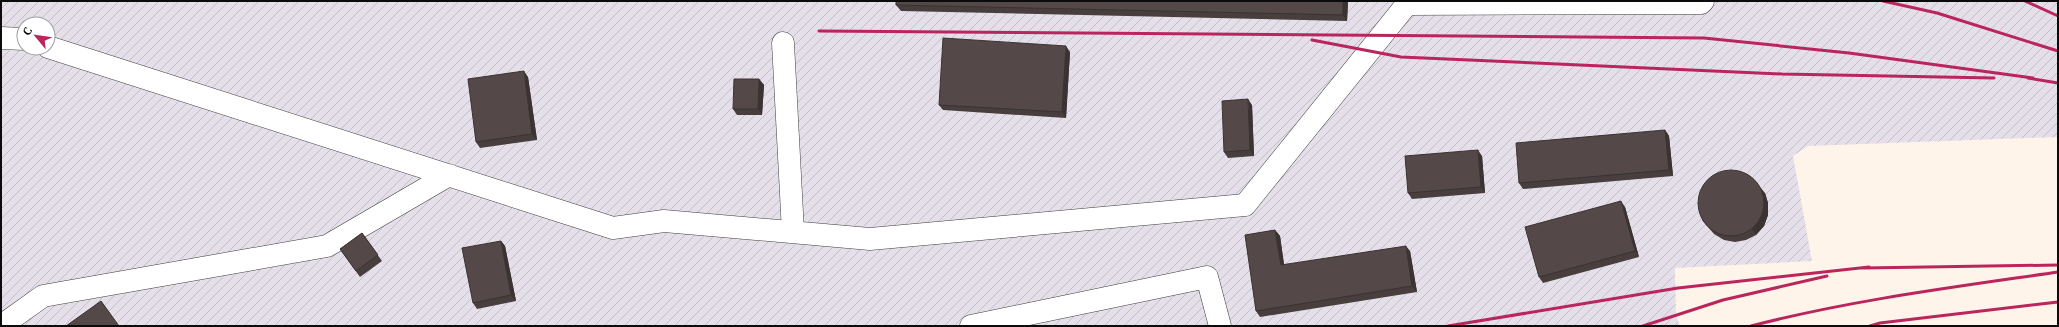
<svg xmlns="http://www.w3.org/2000/svg" width="2059" height="327" font-family="'PT Serif',serif">
	<style>
		.industrial { fill: url(#industrial-furrows); fill-rule: evenodd }
		.lines { fill: none; stroke-linecap: round; stroke-linejoin: round }
		.minor-casing { stroke: #3e3e3e; stroke-width: 23 }
		.minor { stroke: #fff; stroke-width: 22 }
		.rail { stroke: #ba255d; stroke-width: 3 }
		.wall { fill: #483e3e }
		.shaded-wall { fill: #3b3232 }
		.building { fill: #544848; stroke: #3b3232 }
	</style>
	<defs>
		<pattern id="industrial-furrows" width="10" height="10" patternUnits="userSpaceOnUse"><rect width="10" height="10" fill="#e5dfea"/><path d="M-1 1l2-2M0 10L10 0M9 11l2-2" fill="none" stroke="#c3bec7"/></pattern>
	</defs>
	<rect width="100%" height="100%" fill="#fff4e9"/>
	<path class="industrial" d="M1,1H2058V137L1808,146L1793,156L1812,261L1675,268L1676,315L1680,326H1ZM24,24H48V48H24Z"/>
	<g class="lines">
		<g class="minor-casing">
			<path id="minor" d="M1,38L24,39
				M783,43L793,232
				M48,47L613,228L664,221L870,239L1245,205L1407,4L1701,3L1703,1
				M1,326L43,296L327,246L449,175
				M971,326L1207,277L1220,326"/>
		</g>
		<use href="#minor" class="minor"/>
		<path class="rail" d="M1883,1L1937,13L2058,51
			M2025,1L2058,16
			M819,31L1704,38L1849,53L2033,78
			M1312,40L1401,57L1782,74L1994,78
			M2028,78L2058,83
			M1864,268L2058,265
			M1448,326L1678,288L1869,267
			M1643,326L1723,300L1827,276
			M1751,326C1851,300 1955,287 2058,272
			M1870,326L1880,323L2058,302"/>
	</g>
	<path class="wall" d="M1348,1L1347,21L901,11L896,5Z
		M1070,52L1066,118L943,110L939,105Z
		M528,77L537,140L480,148L476,142Z
		M759,79L764,85L762,115H737L733,109Z
		M1252,105L1254,156L1228,158L1224,152Z
		M1665,130L1669,136L1673,176L1523,189L1519,183Z
		M1482,156L1485,193L1412,199L1408,193Z
		M1765,193L1768,203V215L1764,226L1756,235L1746,240L1735,242L1724,240L1714,234L1702,220Z
		M1625,207L1639,257L1543,283L1539,277Z
		M1275,230L1280,236L1284,265L1410,251L1417,292L1260,317L1256,311Z
		M362,233L382,261L360,277L340,249Z
		M501,241L505,246L516,301L477,309L473,303Z"/>
	<path class="shaded-wall" d="M1343,1H1348L1347,21L1343,15Z
		M1066,46L1070,52L1066,118L1062,112Z
		M524,71L528,77L537,140L532,134Z
		M759,79L764,85L762,115L758,109Z
		M1248,99L1252,105L1254,156L1250,150Z
		M1665,130L1669,136L1673,176L1669,170Z
		M1478,150L1482,156L1485,193L1481,187Z
		M1760,187L1765,193L1768,203V215L1764,226L1756,235L1752,229Z
		M1621,201L1625,207L1639,257L1635,251Z
		M1275,230L1280,236L1285,271L1281,265Z
		M501,241L505,246L516,301L511,295Z
		M1406,246L1410,251L1417,292L1412,286Z"/>
	<path class="building" d="M896,1H1343V15L896,5Z
		M943,38L1066,46L1062,112L939,105Z
		M524,71L532,134L476,142L468,79Z
		M734,79H759L758,109H733Z
		M1248,99L1250,150L1224,152L1222,101Z
		M1665,130L1669,170L1519,183L1516,143Z
		M1478,150L1481,187L1408,193L1405,156Z
		M1698 203a33 33 0 1 1 66 0a33 33 0 1 1-66 0Z
		M1621,201L1635,251L1539,277L1525,227Z
		M1275,230L1281,265L1406,246L1412,286L1256,311L1245,235Z
		M362,233L378,255L356,271L340,249Z
		M501,241L511,295L473,303L462,248Z
		M101,301L119,326H66Z"/>
	<rect width="2059" height="327" fill="none" stroke="#0b0b0b" stroke-width="4"/>
	<g transform="translate(36 36) rotate(299)"><circle r="19" fill="#ffffff" stroke="#9d9d9d"/>
	<path d="M0-3L7 15L0 10L-7 15Z" fill="#ba255d"/>
	<text y="-6" font-size="11" font-weight="bold" text-anchor="middle" fill="#0b0b0b">С</text>
	</g>
</svg>
